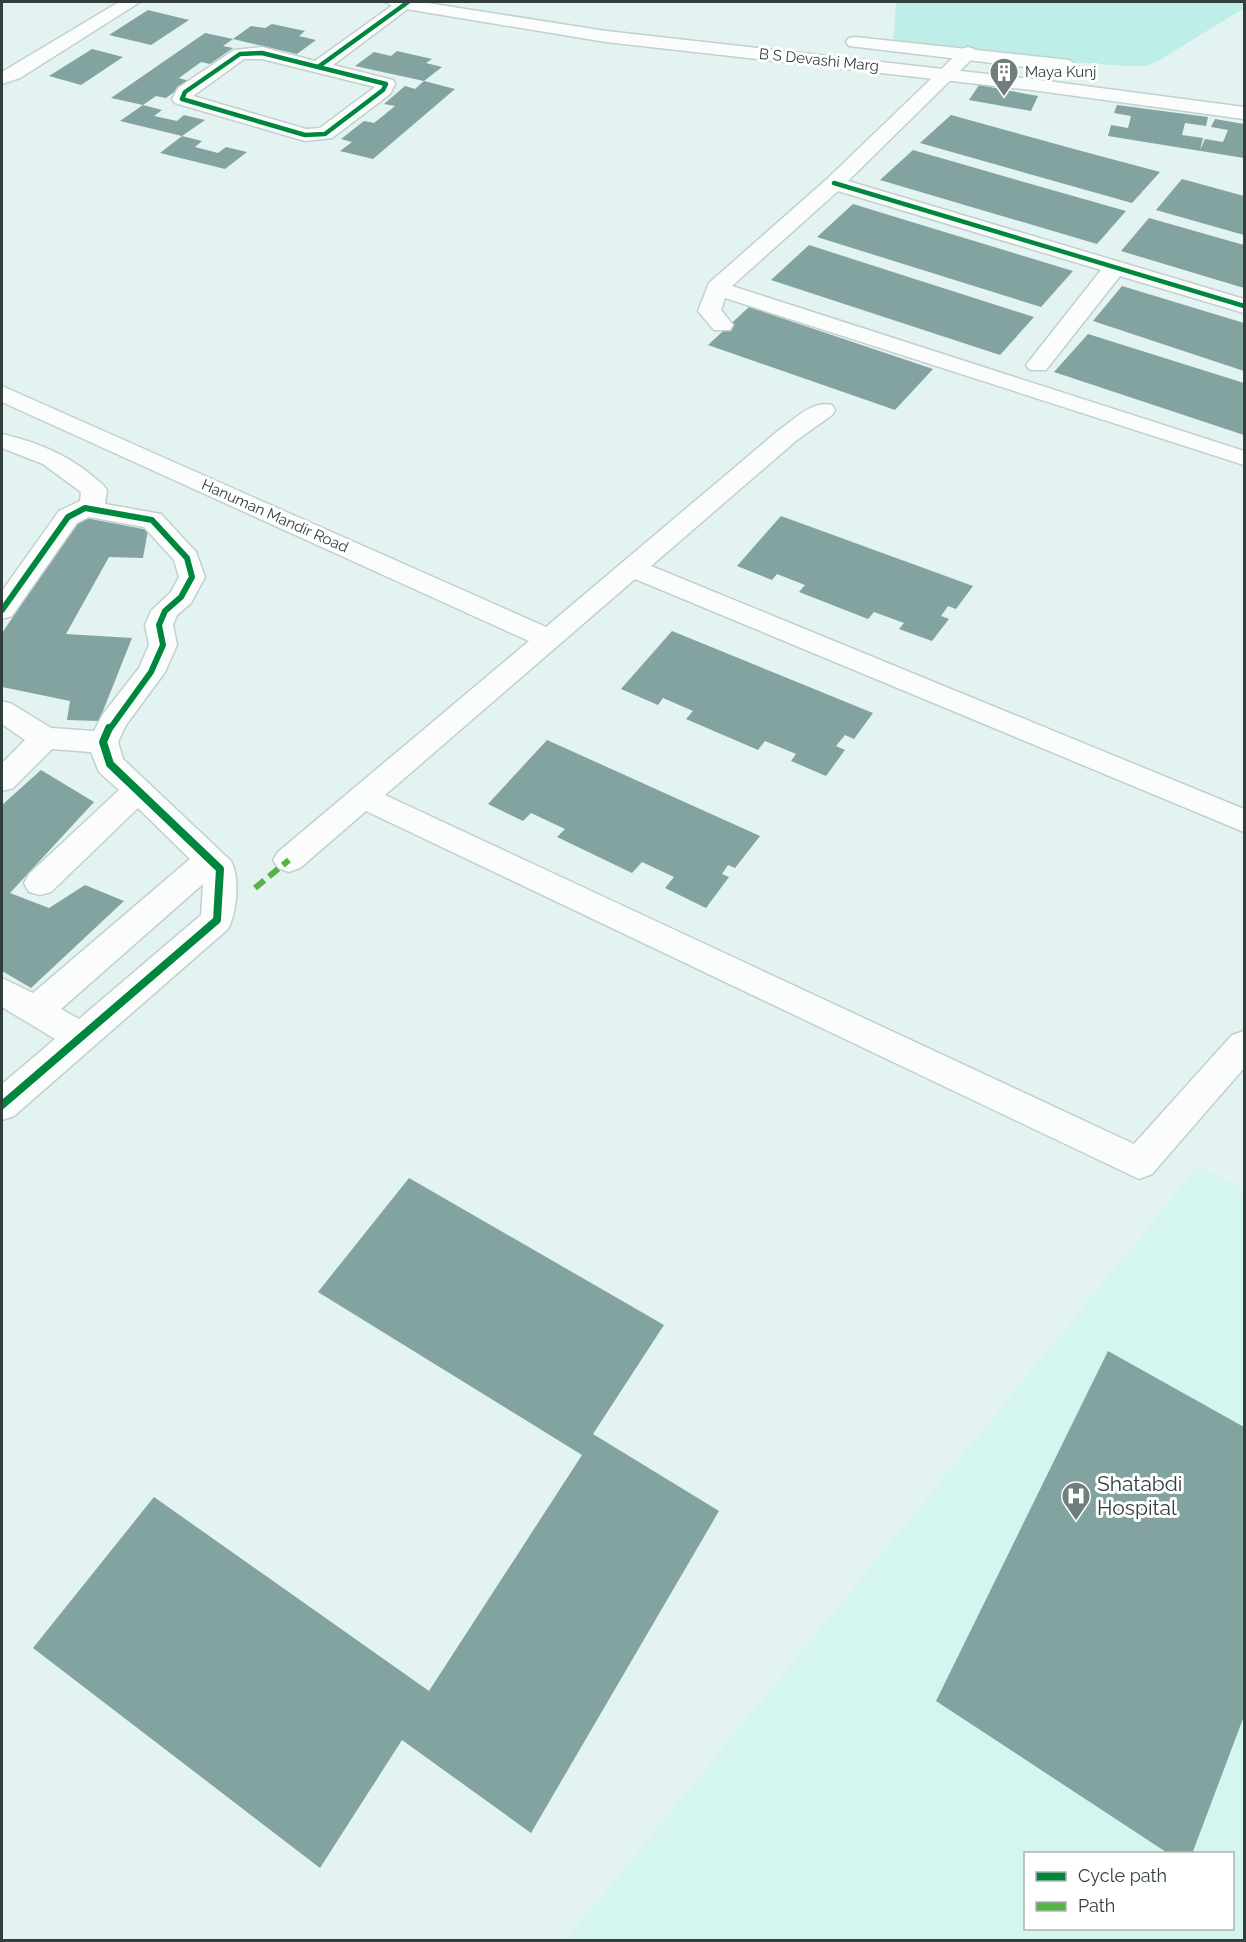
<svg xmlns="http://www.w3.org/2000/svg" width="1246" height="1942" font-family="Raleway,sans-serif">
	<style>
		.built { fill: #d5f5f0; fill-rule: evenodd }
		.green { fill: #bdeee7 }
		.building { fill: #82a3a0 }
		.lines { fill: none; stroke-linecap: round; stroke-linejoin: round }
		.minor-casing { stroke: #c2d0ce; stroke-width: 3 }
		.major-casing { stroke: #c2d0ce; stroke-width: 3 }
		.minor { fill: #fbfdfd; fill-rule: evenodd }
		.major { fill: #fbfdfd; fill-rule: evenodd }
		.quiet { stroke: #56b346; stroke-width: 6; stroke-dasharray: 12 6; stroke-linecap: butt }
		.cycleway-far2-casing { stroke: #fff; stroke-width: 7 }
		.cycleway-far1-casing { stroke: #fff; stroke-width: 9 }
		.cycleway-casing { stroke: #fff; stroke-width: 11 }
		.cycleway-far2 { stroke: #00873e; stroke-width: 4.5 }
		.cycleway-far1 { stroke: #00873e; stroke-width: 6 }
		.cycleway { stroke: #00873e; stroke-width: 8 }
		.labels { text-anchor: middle; stroke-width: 6; stroke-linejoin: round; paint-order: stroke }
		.far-street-label { font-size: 15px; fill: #313e3c; stroke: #fff }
		.far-poi-label { font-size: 15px; fill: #313e3c; stroke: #fff; text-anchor: start }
		.near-poi-label { font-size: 21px; fill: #313e3c; stroke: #fff; text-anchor: start }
	</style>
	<rect width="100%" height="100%" fill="#e2f3f1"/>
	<path class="built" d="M1198,1167L1244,1189V1940H566ZM1026,1854H1232V1928H1026Z"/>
	<path class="green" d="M896,2H1244V8L1158,61L1146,66H1126L893,49Z"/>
	<path class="building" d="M148,10L189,20L151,45L109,35Z
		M272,24L305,31L299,36L316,40L297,54L233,39L251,26L265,28Z
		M205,33L233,39L223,46L233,48L210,64L201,62L179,78L189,81L166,98L156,96L143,105L111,98Z
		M92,49L123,57L81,85L49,76Z
		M397,51L432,59L426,63L442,67L424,81L355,66L374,52L391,56Z
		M424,81L455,89L373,159L340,151L352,142L341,139L364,121L374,123L384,115L395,106L384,104L405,86L415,89Z
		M979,85L1038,96L1031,111L969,100Z
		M143,105L162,110L154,116L177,121L184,115L205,120L182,136L120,121Z
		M1117,105L1208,117L1206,126L1185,123L1182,135L1203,138L1200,150L1205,139L1223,142L1228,130L1211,127L1215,119L1244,124V158L1108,136L1111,125L1128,128L1131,116L1114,113Z
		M951,115L1074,149L1160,172L1132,203L920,143Z
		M182,136L202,141L195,147L218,153L226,147L247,152L225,169L160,153Z
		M913,150L1038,186L1126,211L1097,244L880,180Z
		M1182,179L1244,196V235L1156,210Z
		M853,204L938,230L1073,271L1041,307L817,237Z
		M1149,218L1244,245V288L1121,251Z
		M809,245L896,273L1034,317L1000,355L771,280Z
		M1122,286L1244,323V371L1093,321Z
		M749,307L933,369L895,410L708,345Z
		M1088,334L1244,383V435L1054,372Z
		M781,516L973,586L956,609L948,606L941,616L949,619L932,641L899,629L904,623L874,612L868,619L799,592L805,585L777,574L772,580L737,566Z
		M81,517L148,530L143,558L109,557L66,634L132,638L99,721L67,720L70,701L2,687V633Z
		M672,631L873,713L854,739L845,735L836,746L845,750L826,776L791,761L796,754L765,741L758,750L686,719L693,711L663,698L658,705L621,689Z
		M547,740L760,836L735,868L728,865L722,874L729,877L706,908L665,888L674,877L642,862L632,873L557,837L565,829L531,813L523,821L488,804Z
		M41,770L94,802L10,893L49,908L85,885L124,901L31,988L2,971V805Z
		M409,1178L664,1325L593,1434L719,1511L531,1833L402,1740L320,1868L33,1648L154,1497L429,1691L582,1455L318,1292Z
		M1108,1351L1244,1427V1716L1192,1854H1169L936,1701Z"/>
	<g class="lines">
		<g class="minor-casing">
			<path id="minor" d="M119,2H140L20,78L2,84V72Z
				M397,2H417L333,65L393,80L395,84L390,94L332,138L305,141L175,103L172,99L178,88L234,50L262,47L315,61ZM244,59H262L375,87L320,128L306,129L193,96Z
				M968,47L974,49L977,53L974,57L848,181L1244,299V313L1120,276L1046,370H1030L1026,365L1030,360L1101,270L838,191L732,286L1244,451V465L725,298L721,310L733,325L730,330H714L698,311L709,283L827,179L962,49Z
				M2,386L546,627L779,430C795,419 812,400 832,405L835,410L832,415L797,440L651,566L1244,809V832L635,579L385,795L1134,1144L1232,1035L1244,1031V1068L1152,1174L1139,1179L366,811L300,868L289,872L278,868L273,860L278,852L529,641L2,402Z
				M2,434C41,443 73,457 103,485L107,490L105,504L161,514L196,552L205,577L191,603L177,615L173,625L177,645L165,672L126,725L118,742L123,759L231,861C240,877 237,913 228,929L14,1116L2,1120V1084L55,1039L2,1007V978L33,993L190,859L138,808L51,892L40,895L29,892L24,883L29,874L119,790L99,772L91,752L52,749L13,788L2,791V763L25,740L2,724V701L12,704L51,728L94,731L103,714L139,668L149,645L145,625L151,611L171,592L179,577L174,560L144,527L89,517L77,523L12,616L2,619V591L59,511L80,501L81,492L43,464L2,448ZM203,884L201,915L79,1019L61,1009Z"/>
		</g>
		<g class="major-casing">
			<path id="major" d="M385,2H421L606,31L1032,79L1244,107V119L1032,90L606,42L394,7Z
				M855,37L1069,60L1078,66L1069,72L849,46L846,42L849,38Z"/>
		</g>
		<use href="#minor" class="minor"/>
		<use href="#major" class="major"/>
		<path class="quiet" d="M255,888L289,860"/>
		<g class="cycleway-far2-casing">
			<path id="cycleway-far2" d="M262,53L386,84L383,90L325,134L305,135L182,99L185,92L240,54Z
				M318,67L408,2
				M834,183L1244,306"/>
		</g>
		<g class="cycleway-far1-casing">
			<path id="cycleway-far1" d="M2,610L68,517L85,508L152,520L187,558L192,577L181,597L165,611L159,625L163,645L151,672L109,730"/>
		</g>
		<g class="cycleway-casing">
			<path id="cycleway" d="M2,1105L217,920L220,869L110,764L103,742L109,728"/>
		</g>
		<use href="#cycleway-far2" class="cycleway-far2"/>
		<use href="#cycleway-far1" class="cycleway-far1"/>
		<use href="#cycleway" class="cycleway"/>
	</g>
	<defs>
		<g id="building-pin" transform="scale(1.5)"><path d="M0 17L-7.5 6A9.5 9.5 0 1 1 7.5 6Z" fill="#6f7d7b" stroke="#fff"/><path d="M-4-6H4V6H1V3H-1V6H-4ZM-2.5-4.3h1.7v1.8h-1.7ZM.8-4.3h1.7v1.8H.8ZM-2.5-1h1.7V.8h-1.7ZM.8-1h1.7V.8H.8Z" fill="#fff"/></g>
		<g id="hospital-pin" transform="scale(1.5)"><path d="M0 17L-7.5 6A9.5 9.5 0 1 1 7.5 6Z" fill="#6f7d7b" stroke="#fff"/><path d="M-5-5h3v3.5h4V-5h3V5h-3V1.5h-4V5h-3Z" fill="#fff"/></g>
	</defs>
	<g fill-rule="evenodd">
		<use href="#building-pin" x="1004" y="72"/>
		<use href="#hospital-pin" x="1076" y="1496"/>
	</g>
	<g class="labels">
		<g class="far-street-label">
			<text transform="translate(819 60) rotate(6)" y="5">B S Devashi Marg</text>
			<text transform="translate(275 516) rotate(24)" y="5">Hanuman Mandir Road</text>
		</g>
		<g class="far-poi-label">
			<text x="1025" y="77">Maya Kunj</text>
		</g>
		<g class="near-poi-label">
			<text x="1097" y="1491">Shatabdi<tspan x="1097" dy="24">Hospital</tspan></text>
		</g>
	</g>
	<rect width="1246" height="1942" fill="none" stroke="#313e3c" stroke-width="6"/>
	<rect x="1024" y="1852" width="210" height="78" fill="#ffffff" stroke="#adb2b1" stroke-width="1.5"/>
	<rect x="1036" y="1872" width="30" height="9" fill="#00873e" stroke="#adb2b1" stroke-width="1.5"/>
	<text x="1078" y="1882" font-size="18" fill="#313e3c">Cycle path</text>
	<rect x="1036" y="1902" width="30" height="9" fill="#56b346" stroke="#adb2b1" stroke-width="1.5"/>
	<text x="1078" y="1912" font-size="18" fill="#313e3c">Path</text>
</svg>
